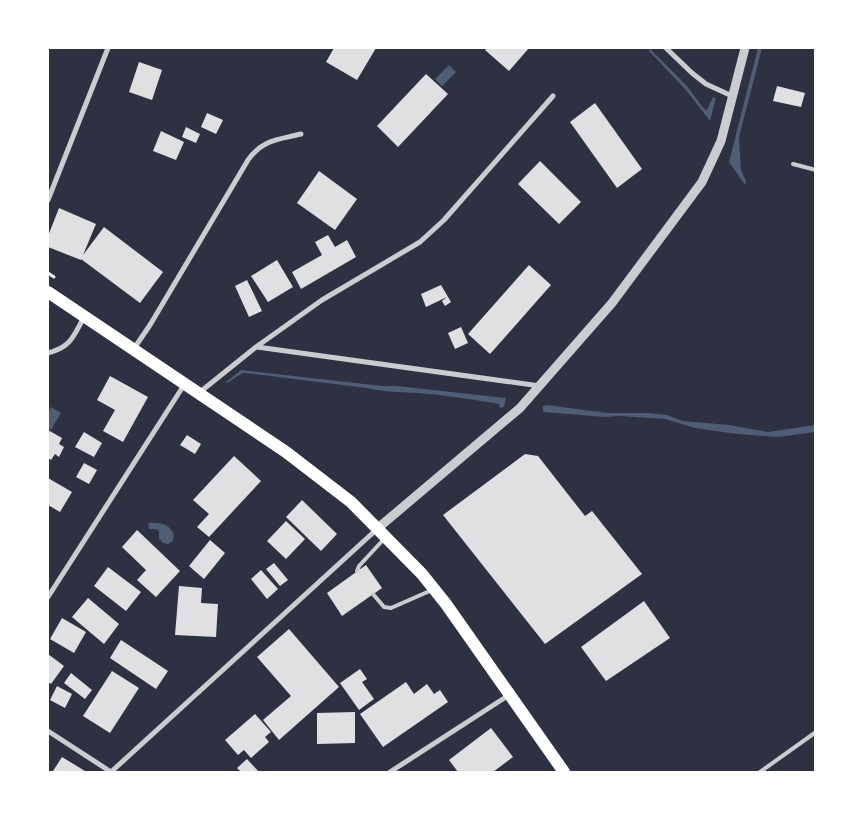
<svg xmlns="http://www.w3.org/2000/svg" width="863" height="820" font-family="'Exo 2',sans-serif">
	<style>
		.water { fill: #4f5d75 }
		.building { fill: #e0e0e3 }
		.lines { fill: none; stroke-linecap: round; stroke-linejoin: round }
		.path { stroke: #fff; stroke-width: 3 }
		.service { stroke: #caccd0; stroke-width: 4 }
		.minor { stroke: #caccd0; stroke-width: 5 }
		.tertiary { stroke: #caccd0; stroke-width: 9 }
		.primary { stroke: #fff; stroke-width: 12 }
	</style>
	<rect width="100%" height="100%" fill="#2d3142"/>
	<path class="water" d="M758,48H762L739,137L741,170L746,181L745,185L729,162Z
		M650,49L687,86L704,109L707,110L713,97L716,98L710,121L686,90L649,51Z
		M449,65L456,72L442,86L435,79Z
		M241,370L382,386H397L506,398L504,407L500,408L499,404C472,399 444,395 417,393C399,392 383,392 366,388L245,373L241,374L227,383L226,382Z
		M547,405L607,413H649L667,415L683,421L729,425L768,432L815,425V432L778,437L737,434L695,428L665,419L619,416L605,417L543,412V406Z
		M51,407L61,413L51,430L48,428V413Z
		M148,523C160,522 170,524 174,535L173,541L168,544L163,543L159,539V531L156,529H149Z"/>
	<path class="building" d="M334,48H376L357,80L326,62Z
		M487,48H529L509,71L485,50Z
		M139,62L162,70L152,100L129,92Z
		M426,74L448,94L398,147L377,126Z
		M777,86L805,93L801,107L773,101Z
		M595,103L642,169L617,188L570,122Z
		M207,113L223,120L216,134L201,127Z
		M186,127L200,134L196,143L182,137Z
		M161,131L184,142L176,160L153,151Z
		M540,161L581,202L559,224L518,184Z
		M319,171L357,199L335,230L297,203Z
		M59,208L96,224L83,255L104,227L163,272L140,303L81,259V260L48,247V236Z
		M328,235L335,247L347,240L356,257L301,289L292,272L322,255L315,242Z
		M277,260L293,287L268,302L251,276Z
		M529,265L551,285L490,354L468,334Z
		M247,280L262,311L249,317L235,286Z
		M441,285L451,302L445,306L442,301L447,297L426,307L421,294Z
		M461,327L468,343L455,349L448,333Z
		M110,376L148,397L123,442L103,431L115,410L97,400Z
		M48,430L62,438L59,444L64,447L59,457L55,454L51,460L48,458Z
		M84,432L102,443L94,457L75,447Z
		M187,435L201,444L195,454L180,445Z
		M525,454L538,456L585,516L592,511L642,574L545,644L443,515Z
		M234,456L261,481L209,537L197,527L209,514L193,500Z
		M84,463L97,470L89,484L76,477Z
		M48,478L72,492L60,512L48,505Z
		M302,500L337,534L321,551L286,517Z
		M286,521L305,539L286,559L267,541Z
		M137,530L180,571L156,597L137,580L146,570L122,547Z
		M210,540L225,553L204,579L189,566Z
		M274,563L288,580L280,586L266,569Z
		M366,565L382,588L342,616L327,593Z
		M108,567L141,592L126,611L94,586Z
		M261,570L278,589L267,599L251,579Z
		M179,586L202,588L201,603L218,604L216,637L175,635Z
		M88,598L119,624L104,644L72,617Z
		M644,601L670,638L606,681L581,647Z
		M62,618L86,632L74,653L50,639Z
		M289,629L339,687L279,740L263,720L291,696L257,657Z
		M121,640L168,671L156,689L110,658Z
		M48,654L64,666L51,684L48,682Z
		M360,669L367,679L362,682L374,699L359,710L340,683Z
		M112,671L139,688L110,733L83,716Z
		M71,673L92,690L85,699L64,683Z
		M406,682L414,694L427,684L434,694L440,690L448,702L383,747L360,714Z
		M57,686L72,694L65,708L50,700Z
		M355,712V743L317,744V713Z
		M255,714L271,732L265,737L269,742L251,758L244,750L238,755L225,740Z
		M491,728L513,757L493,772H458L449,760Z
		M62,757L85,771L84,772L53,771Z
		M247,759L259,772H241L237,768Z"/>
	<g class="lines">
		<path class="path" d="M48,273L54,277"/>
		<path class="service" d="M793,164L816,170
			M357,571L359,566L384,539
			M373,594L384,607L391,608L432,590
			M760,772L816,732"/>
		<path class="minor" d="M666,48L692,73L706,84L732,96
			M48,200L108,48
			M257,347L540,386
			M133,350L150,325L248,160C263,139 278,140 301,134
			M48,353C71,347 73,337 84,317
			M200,392L256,347L322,300L420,242L444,220L553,96
			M48,597L184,385
			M48,731L111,772
			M111,772L376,530
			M390,772L509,695"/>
		<path class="tertiary" d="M378,528L520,408L612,303L702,182L721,141L745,48"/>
		<path class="primary" d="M48,292L286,452L351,502L422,574L446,604L564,772"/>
	</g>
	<rect width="863" height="820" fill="none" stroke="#ffffff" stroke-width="98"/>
</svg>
